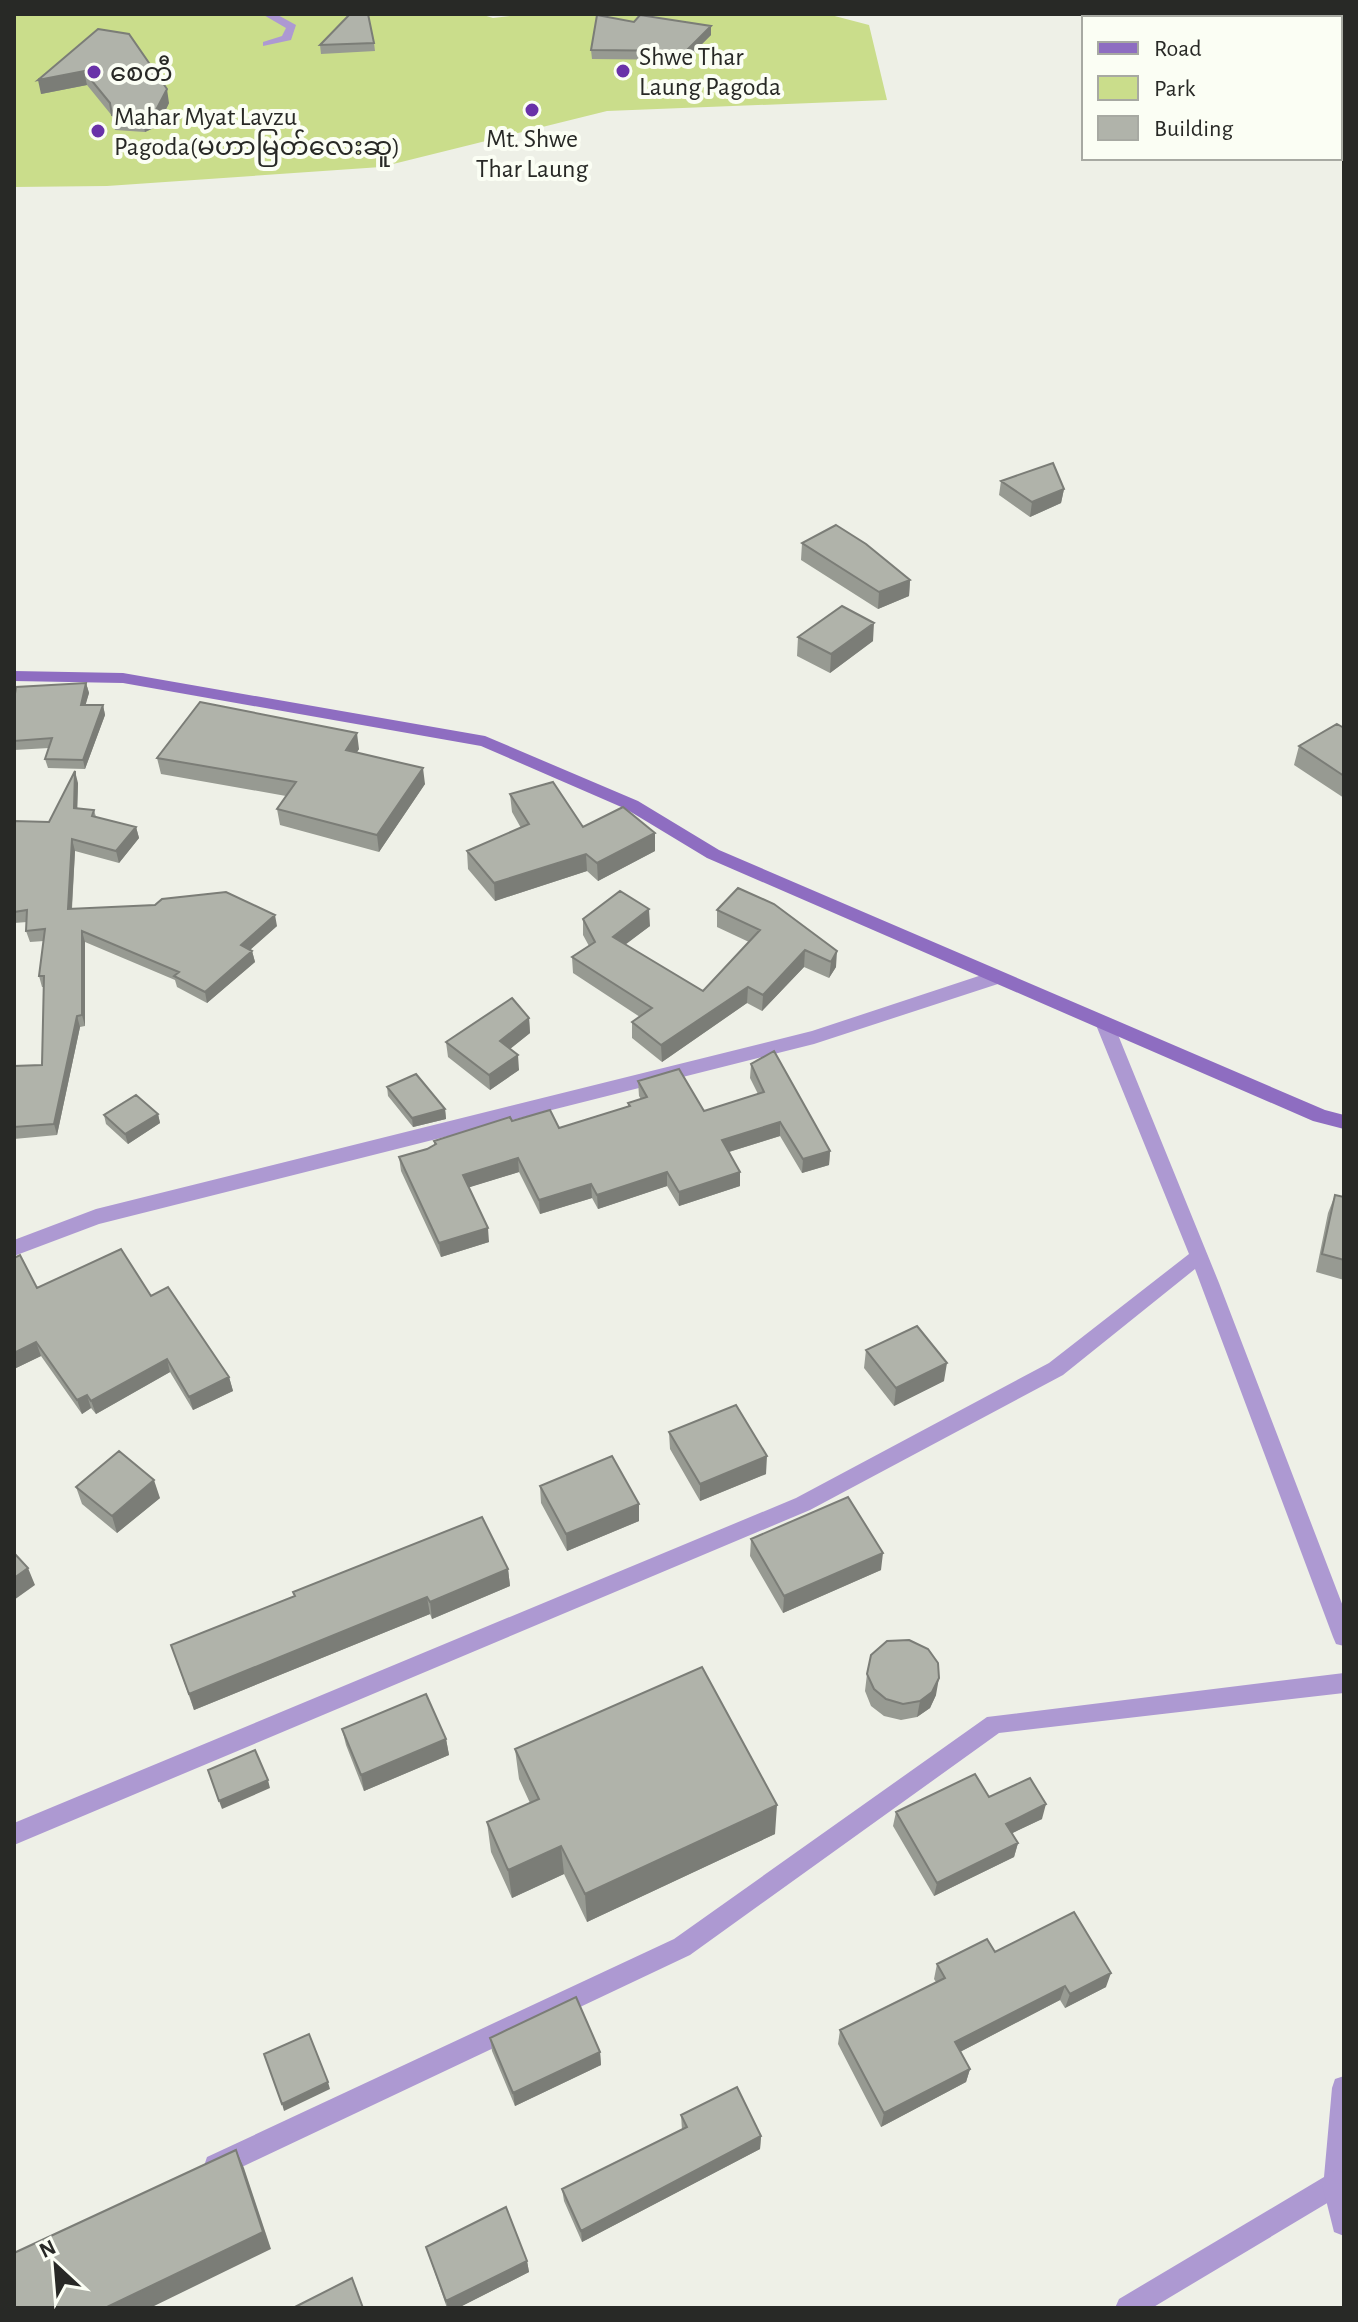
<svg xmlns="http://www.w3.org/2000/svg" width="1358" height="2322" font-family="'Alegreya Sans','Noto Sans Myanmar',sans-serif">
	<style>
		.green { fill: #cadd8b }
		.lines { fill: none; stroke-linecap: round; stroke-linejoin: round }
		.service { fill: #ad99d2; fill-rule: evenodd }
		.minor { fill: #ad99d2; fill-rule: evenodd }
		.secondary { fill: #8e6dc1; fill-rule: evenodd }
		.wall { fill: #979a92 }
		.shaded-wall { fill: #7b7d77 }
		.building { fill: #b0b3aa; stroke: #7b7d77; stroke-width: 2 }
		.poi-dot { fill: #6932a8; stroke: #fbfef4; stroke-width: 3 }
		.labels { text-anchor: middle; stroke-width: 8; stroke-linejoin: round; paint-order: stroke }
		.far-poi-label { font-size: 26px; fill: #282926; stroke: #fbfef4; text-anchor: start }
	</style>
	<rect width="100%" height="100%" fill="#eef0e7"/>
	<path class="green" d="M14,14H480L493,18L525,14H827L869,25L887,100L607,111L381,167L107,186L14,187Z"/>
	<g class="lines">
		<path class="service" d="M1105,1019L1114,1025L1219,1283L1344,1609V1646L1336,1644L1333,1637L1195,1269L1063,1375L810,1510L14,1845V1823L796,1498L1049,1363L1189,1254L1096,1025Z
			M1344,1673V1693L999,1733L690,1955L225,2175L216,2178L207,2175L204,2166L207,2157L674,1939L987,1717Z
			M1344,2076V2193L1152,2308H1115L1119,2299L1324,2177L1332,2088L1335,2079Z"/>
		<path class="minor" d="M262,14H276L296,25L291,40L263,46V42L282,36L286,28Z
			M997,970L1006,977L1004,982L814,1044L99,1224L14,1256V1240L96,1209L812,1031Z
			M1336,2170L1344,2173V2236L1334,2232L1322,2184L1326,2174Z"/>
		<path class="secondary" d="M14,671L123,673L485,736L638,801L719,850L1325,1110L1344,1115V1129L1313,1121L707,858L626,809L481,746L123,683L14,681Z"/>
	</g>
	<path class="wall" d="M98,29L169,103L158,126L145,132L115,130L113,117L87,85L41,94Z
		M711,35L686,60L592,59L591,50Z
		M374,43L375,51L321,54L320,45Z
		M1001,481L1064,489L1061,503L1030,517L999,495Z
		M802,543L910,580L909,596L878,609L801,560Z
		M798,637L873,641L830,673L797,656Z
		M86,683L89,693L85,705H103L105,715L85,769L48,768L45,759L49,748L14,750V700Z
		M1344,728V798L1294,765L1299,746Z
		M359,749L357,752L425,784L379,852L280,825L277,809L286,796L161,774L157,758Z
		M78,783L77,808L94,810L96,817L136,827L139,838L119,863L75,851L72,909L277,926L250,950L252,951L255,962L207,1003L177,987L175,980L85,942V1026L80,1027L57,1135L14,1139V1066L42,1065L44,987H42L39,976L44,941L30,942L26,931L27,922L14,923V821L49,822Z
		M510,794L583,827L655,833V851L598,881L587,871L495,901L468,869L467,851L521,828L512,812Z
		M738,888L836,967L829,978L804,967L762,1011L747,1003L662,1062L632,1038V1022L640,1017L573,973L572,957L589,946L583,935V919L650,926L625,944L703,991L749,942L717,927V910Z
		M529,1018L530,1033L510,1049L519,1070L490,1090L448,1057L446,1042Z
		M751,1064L830,1151L829,1165L802,1173L780,1136L729,1152L740,1172V1186L679,1206L667,1186L598,1209L592,1198L540,1214L519,1172L469,1187L489,1242L441,1257L401,1171L399,1157L427,1149L434,1145V1141L512,1121L559,1128L628,1107V1103L641,1099L639,1096L638,1081L704,1111L758,1094L750,1078Z
		M387,1087L445,1109L446,1119L413,1127L388,1096Z
		M158,1114L160,1123L128,1144L106,1124L104,1115Z
		M1335,1195L1344,1197V1280L1316,1272L1328,1213Z
		M37,1288L151,1296L229,1377L233,1391L193,1410L170,1372L96,1414L91,1408L82,1414L41,1356L14,1369Z
		M866,1350L944,1381L894,1406L864,1368Z
		M669,1432L766,1474L700,1501L670,1449Z
		M540,1486L639,1504V1521L567,1551L541,1503Z
		M76,1487L160,1498L117,1533L82,1504Z
		M751,1539L881,1570L783,1613L750,1556Z
		M508,1569L510,1586L432,1619L430,1614L194,1710L171,1645Z
		M867,1674L936,1695L930,1708L917,1717L901,1720L884,1716L871,1706L865,1691Z
		M342,1729L446,1739L449,1755L364,1791L346,1745Z
		M515,1749L775,1834L587,1922L564,1874L512,1898L491,1852L487,1822L530,1803L519,1779Z
		M989,1797L1042,1819L1012,1833L1018,1843L1014,1857L934,1896L893,1826L896,1812Z
		M995,1952L1106,1987L1065,2008L1060,2000L960,2052L970,2069L966,2082L881,2127L838,2044L840,2030L936,1982L934,1979L937,1964Z
		M490,2038L600,2052L601,2065L515,2106L492,2051Z
		M681,2115L761,2136L760,2149L582,2242L564,2201L562,2189L682,2130Z
		M426,2247L527,2261L529,2272L458,2308H447Z"/>
	<path class="shaded-wall" d="M711,26V35L686,60V51Z
		M84,71L87,85L41,94L38,80Z
		M167,89L169,103L158,126L145,132L142,118Z
		M1064,489L1061,503L1030,517L1032,502Z
		M910,580L909,596L878,609L879,592Z
		M874,623L873,641L830,673L831,654Z
		M86,683L89,693L83,714L81,705Z
		M103,705L105,715L85,769L83,760Z
		M357,733L359,749L348,766L346,750Z
		M423,768L425,784L379,852L377,835Z
		M75,771L78,783L77,819L74,808Z
		M136,827L139,838L119,863L116,851Z
		M655,833V851L598,881L597,863Z
		M72,839L75,851L71,920L68,909Z
		M586,854L587,871L495,901L494,883Z
		M649,909L650,926L613,954V937Z
		M275,915L277,926L243,956L241,945Z
		M82,931L85,942V1026L82,1015Z
		M805,950L804,967L762,1011L763,995Z
		M252,951L255,962L207,1003L205,992Z
		M837,951L836,967L829,978L831,962Z
		M748,987L747,1003L662,1062L661,1045Z
		M77,1016L80,1027L57,1135L54,1124Z
		M529,1018L530,1033L501,1056L500,1041Z
		M518,1055L519,1070L490,1090L489,1075Z
		M445,1109L446,1119L413,1127L412,1118Z
		M158,1114L160,1123L128,1144L125,1134Z
		M780,1122V1136L722,1154V1140Z
		M830,1151L829,1165L802,1173L803,1159Z
		M518,1158L519,1172L464,1189L463,1175Z
		M667,1172V1186L598,1209L597,1195Z
		M740,1172V1186L679,1206V1192Z
		M591,1184L592,1198L540,1214L539,1200Z
		M488,1228L489,1242L441,1257L439,1243Z
		M36,1342L41,1356L14,1369V1353Z
		M167,1359L170,1372L96,1414L91,1401Z
		M947,1363L944,1381L894,1406L896,1388Z
		M229,1377L233,1391L193,1410L189,1397Z
		M87,1395L91,1408L82,1414L77,1400Z
		M767,1456L766,1474L700,1501V1484Z
		M154,1480L160,1498L117,1533L112,1516Z
		M639,1504V1521L567,1551L566,1534Z
		M883,1553L881,1570L783,1613L784,1596Z
		M28,1568L35,1585L14,1600V1578Z
		M508,1569L510,1586L432,1619L430,1602Z
		M427,1597L430,1614L194,1710L189,1694Z
		M939,1678L936,1695L930,1708L917,1717L920,1701Z
		M446,1739L449,1755L364,1791L361,1775Z
		M268,1780L270,1788L222,1809L219,1801Z
		M1046,1804L1042,1819L1002,1838L1006,1824Z
		M777,1805L775,1834L587,1922L585,1894Z
		M1018,1843L1014,1857L934,1896L937,1883Z
		M561,1846L564,1874L512,1898L508,1870Z
		M1111,1973L1106,1987L1065,2008L1070,1994Z
		M1065,1986L1060,2000L952,2056L955,2042Z
		M600,2052L601,2065L515,2106L513,2093Z
		M970,2069L966,2082L881,2127L884,2113Z
		M328,2082L330,2089L284,2111L282,2104Z
		M761,2136L760,2149L582,2242L581,2231Z
		M236,2150L244,2168L271,2249L150,2308H105Z
		M527,2261L529,2272L458,2308H448L446,2301Z"/>
	<path class="building" d="M350,14H368L374,43L320,45Z
		M597,15L634,22L640,15L711,26L686,51L591,50Z
		M98,29L129,34L167,89L155,112L142,118L112,115L110,103L84,71L38,80Z
		M1053,463L1064,489L1032,502L1001,481Z
		M836,525L866,544L910,580L879,592L802,543Z
		M842,606L874,623L831,654L798,637Z
		M86,683L81,705H103L83,760L45,759L52,738L14,741V700L16,687Z
		M200,702L357,733L346,750L423,768L377,835L277,809L296,782L157,758Z
		M1337,724L1344,728V776L1299,746Z
		M75,771L74,808L94,810L92,816L136,827L116,851L72,839L68,909L155,905L162,899L226,892L275,915L241,945L252,951L205,992L174,976L179,972L82,931V1015L77,1016L54,1124L14,1127V1066L42,1065L44,976H39L45,929L26,931L27,910L14,912V821L49,822Z
		M553,782L583,827L623,807L655,833L597,863L586,854L494,883L467,851L529,824L510,794Z
		M738,888L774,904L837,951L831,962L805,950L763,995L748,987L661,1045L632,1022L652,1008L572,957L595,942L583,919L620,891L649,909L613,937L703,991L760,930L717,910Z
		M512,998L529,1018L500,1041L518,1055L489,1075L446,1042Z
		M774,1051L830,1151L803,1159L780,1122L722,1140L740,1172L679,1192L667,1172L597,1195L591,1184L539,1200L518,1158L463,1175L488,1228L439,1243L399,1157L427,1149L436,1144L434,1141L510,1117L512,1121L550,1110L559,1128L630,1106L628,1103L647,1097L638,1081L679,1069L704,1111L764,1092L751,1064Z
		M416,1074L445,1109L412,1118L387,1087Z
		M136,1095L158,1114L125,1134L104,1115Z
		M1335,1195L1344,1197V1260L1322,1254Z
		M121,1249L151,1296L168,1287L229,1377L189,1397L167,1359L91,1401L87,1395L77,1400L36,1342L14,1353V1258L20,1255L37,1288Z
		M917,1326L947,1363L896,1388L866,1350Z
		M736,1405L767,1456L700,1484L669,1432Z
		M119,1451L154,1480L112,1516L76,1487Z
		M612,1456L639,1504L566,1534L540,1486Z
		M848,1497L883,1553L784,1596L751,1539Z
		M482,1517L508,1569L430,1602L427,1597L189,1694L171,1645L295,1596L293,1592Z
		M14,1553L28,1568L14,1578Z
		M909,1640L928,1649L938,1663L939,1678L932,1692L920,1701L903,1704L886,1699L874,1689L867,1674L871,1655L887,1641Z
		M702,1667L777,1805L585,1894L561,1846L508,1870L487,1822L539,1799L515,1749Z
		M426,1694L446,1739L361,1775L342,1729Z
		M255,1750L268,1780L219,1801L208,1770Z
		M975,1774L989,1797L1030,1778L1046,1804L1006,1824L1018,1843L937,1883L896,1812Z
		M1074,1912L1111,1973L1070,1994L1065,1986L955,2042L970,2069L884,2113L840,2030L945,1978L937,1964L987,1939L995,1952Z
		M576,1997L600,2052L513,2093L490,2038Z
		M309,2034L328,2082L282,2104L264,2054Z
		M737,2087L761,2136L581,2231L562,2189L687,2127L681,2115Z
		M236,2150L263,2232L105,2308H14V2253Z
		M506,2207L527,2261L446,2301L426,2247Z
		M352,2278L363,2308H293Z"/>
	<g class="poi-dot">
		<circle cx="623" cy="71" r="8"/>
		<circle cx="94" cy="72" r="8"/>
		<circle cx="532" cy="110" r="8"/>
		<circle cx="98" cy="131" r="8"/>
	</g>
	<g class="labels">
		<g class="far-poi-label">
			<text x="639" y="65">Shwe Thar<tspan x="639" dy="30">Laung Pagoda</tspan></text>
			<text x="110" y="81">စေတီ</text>
			<text x="114" y="125">Mahar Myat Layzu<tspan x="114" dy="30">Pagoda(မဟာမြတ်လေးဆူ)</tspan></text>
			<text x="532" y="147" text-anchor="middle">Mt. Shwe<tspan x="532" dy="30">Thar Laung</tspan></text>
		</g>
	</g>
	<rect width="1358" height="2322" fill="none" stroke="#282926" stroke-width="32"/>
	<rect x="1082" y="16" width="260" height="144" fill="#fbfef4" stroke="#a7a9a2" stroke-width="2"/>
	<rect x="1098" y="42" width="40" height="12" fill="#8e6dc1" stroke="#a7a9a2" stroke-width="2"/>
	<text x="1154" y="56" font-size="24" fill="#282926">Road</text>
	<rect x="1098" y="76" width="40" height="24" fill="#cadd8b" stroke="#a7a9a2" stroke-width="2"/>
	<text x="1154" y="96" font-size="24" fill="#282926">Park</text>
	<rect x="1098" y="116" width="40" height="24" fill="#b0b3aa" stroke="#a7a9a2" stroke-width="2"/>
	<text x="1154" y="136" font-size="24" fill="#282926">Building</text>
	<g transform="translate(56 2266) rotate(334)" stroke="#fbfef4" stroke-width="6" paint-order="stroke">
	<path d="M0-6L14 30L0 20L-14 30Z" fill="#282926"/>
	<text y="-12" font-size="22" font-weight="bold" text-anchor="middle" fill="#282926">N</text>
	</g>
</svg>
